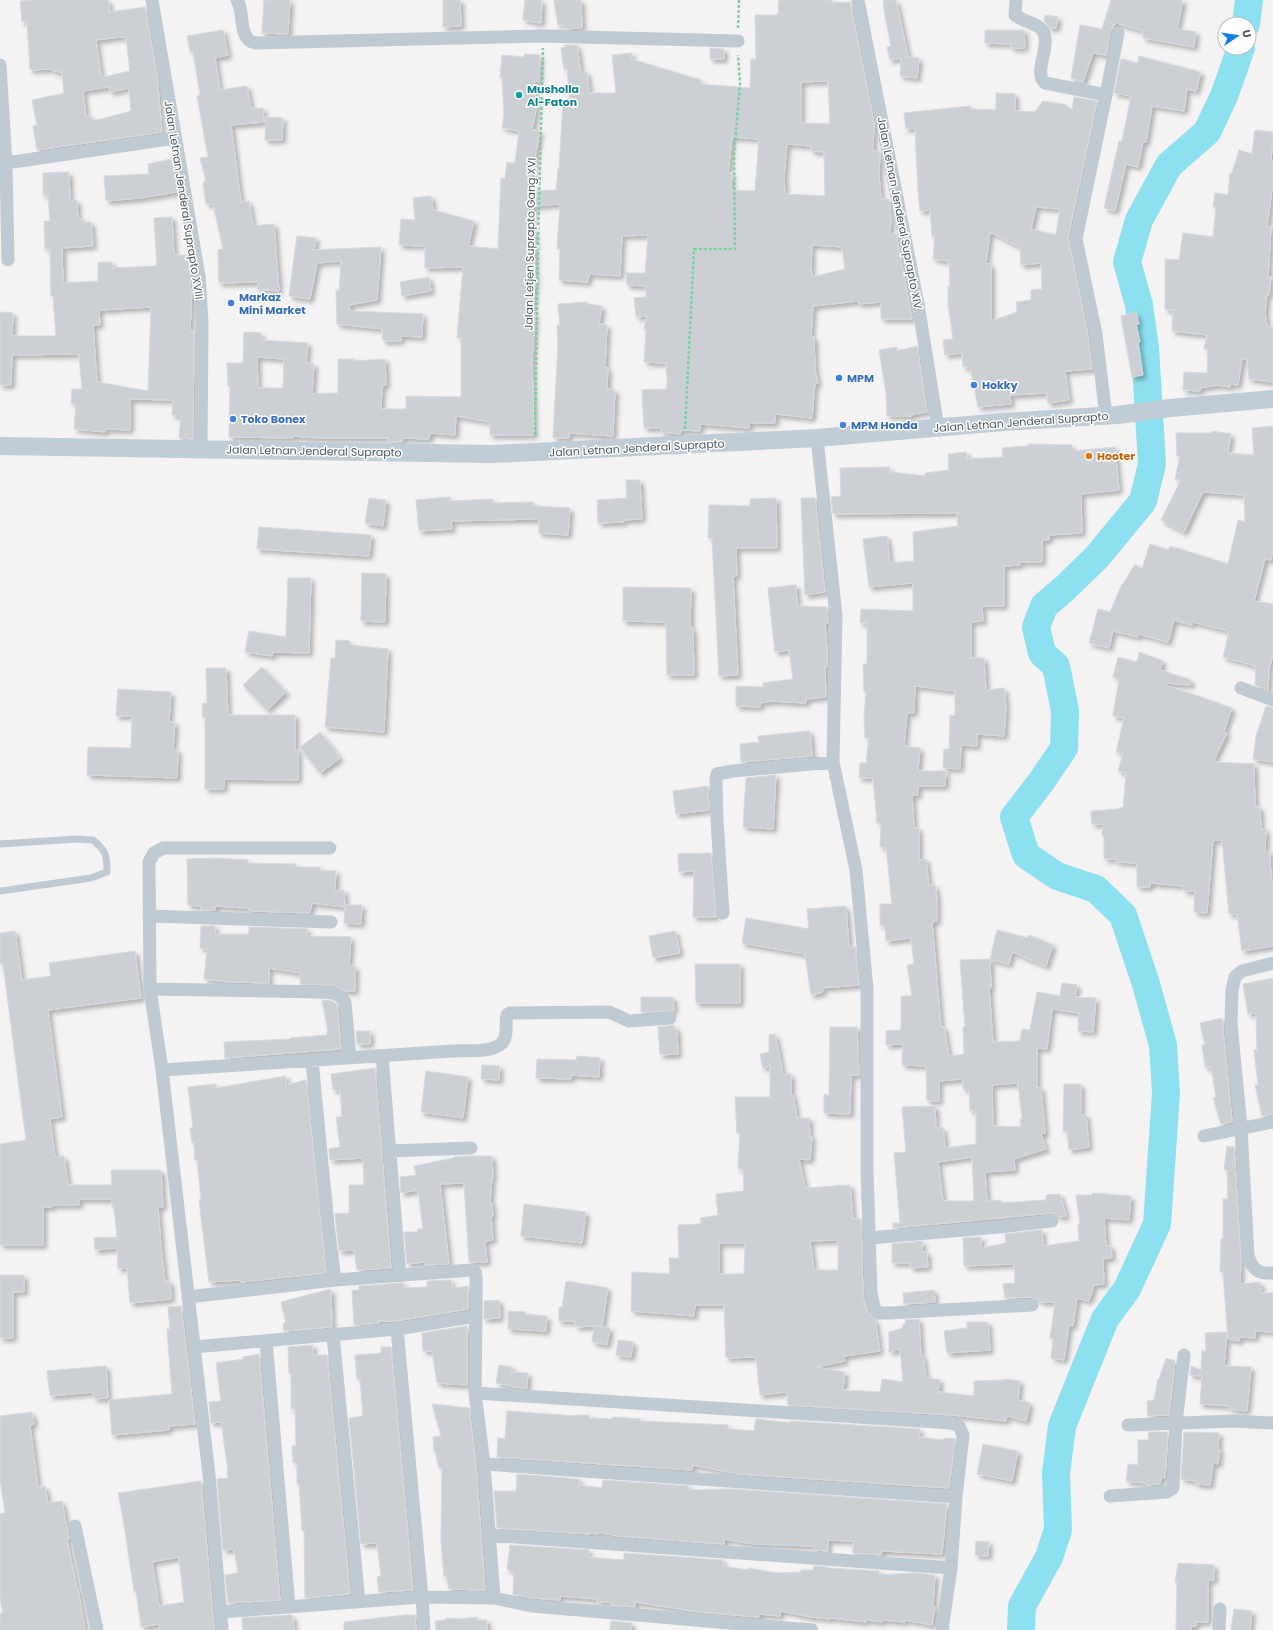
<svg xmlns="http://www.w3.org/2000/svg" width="1273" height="1630" font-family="Poppins,sans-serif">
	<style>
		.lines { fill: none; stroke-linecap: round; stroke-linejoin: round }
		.river { stroke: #8de0f0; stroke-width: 28 }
		.building { fill: #ccd0d5; stroke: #d6d9de; fill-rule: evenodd; filter: url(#shadow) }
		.path { stroke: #77d2a0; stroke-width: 2.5; stroke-dasharray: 3 2; stroke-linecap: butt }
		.service { stroke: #c0cad2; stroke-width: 7 }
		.minor { stroke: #c0cad2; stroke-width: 13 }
		.secondary { stroke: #c0ccd6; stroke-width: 18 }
		.culture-dot { fill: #0f9aa8; stroke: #fff; stroke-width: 1.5 }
		.shop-dot { fill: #3f7fe0; stroke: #fff; stroke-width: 1.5 }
		.food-dot { fill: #e8710a; stroke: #fff; stroke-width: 1.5 }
		.labels { text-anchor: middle; stroke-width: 3; stroke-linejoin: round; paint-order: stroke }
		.culture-label { font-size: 11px; font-weight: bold; fill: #0d838f; stroke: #fff; text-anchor: start }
		.street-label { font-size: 11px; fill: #495761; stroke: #fff }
		.shop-label { font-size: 11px; font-weight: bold; fill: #366cbe; stroke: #fff; text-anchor: start }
		.food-label { font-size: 11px; font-weight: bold; fill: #c56008; stroke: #fff; text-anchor: start }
	</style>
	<defs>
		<filter id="shadow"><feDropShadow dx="3.5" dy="3.5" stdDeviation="2" flood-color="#0004"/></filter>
	</defs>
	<rect width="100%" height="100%" fill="#f4f2f2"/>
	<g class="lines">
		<path class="river" d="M1246,24L1249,0
			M1021,1630L1022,1606L1049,1557L1058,1530L1056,1473L1062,1426L1105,1319L1127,1289L1157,1224L1166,1093L1163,1045L1146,984L1123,915L1096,889L1057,876L1026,855L1014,817L1041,782L1064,748L1065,711L1056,666L1042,653L1036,627L1044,606L1065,588L1097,557L1143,501L1152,464L1145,348L1139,305L1127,262L1139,220L1169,165L1207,132L1224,96L1241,48"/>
	</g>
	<path class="building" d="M30,0H108L110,12L145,7L157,76L162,132L37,150L33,126L37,125L32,100L64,93L62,72L53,71V69L30,70L27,21L22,22L20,1ZM120,37H126L130,71L103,77L102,75H101L96,40ZM109,87L110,92L129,88L131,111L93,121L92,116L86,117L83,91Z
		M264,0H290L288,34L262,33Z
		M443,0H460L461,26L443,27Z
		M525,0H542L541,23L523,20Z
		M554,0H581L582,28L564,29V25H558Z
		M779,0H832V3L850,2L874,123L873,151L880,152V154L879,175L881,199H889L891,219L890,234L896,233L912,319H881V302L859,304V301L813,306L811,337H814L815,369L818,383H815L812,418L775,414V423H749V428L700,424V431L681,430L680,434L661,432L662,428H644L642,390L667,389V377L666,363L644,362L646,330L644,329L647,316L636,317L634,298L646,297V286L627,285L626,273H645L648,235L622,236L620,276L589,274L588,282L559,280L560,249H557L560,204L533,206L531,230H534L535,282L532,314H535L532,360L534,435H490V422L456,416L455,435L430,433L429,439L402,438V442H388V438H319L293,436V438L229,437L230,386H228L227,363H243L244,332L261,333V340L308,343L306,363L314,364L312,394L338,393V359H354V361L385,359L386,385L382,386L381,409H406V396L461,397V338H457L463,267L425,268V246L399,245L401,219L415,220L413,198L431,196L433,210L474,221L468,246L498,249L501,178L505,179L507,162L515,163L519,131L502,128L504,114L502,78H500L502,55L524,57L525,54L540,55L539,81H534L536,110L532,130L540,131L533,167L531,191L556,190L558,169H559L563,101H570L567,69H564L561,48L565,47V45H577L581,73L587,72L589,93H616L612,55L632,53L631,59L701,80L700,84L750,88L751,59H756L755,15H778ZM828,81L830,124L801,123V82ZM732,137L759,139L755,191L731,190L732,173H728ZM787,144L811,146V151L824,152L825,196L785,194L784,176ZM812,245L842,247L845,269L812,277V271H811ZM257,357L284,359L283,388H258Z
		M883,0H896L908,56L905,57L919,58L917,78L900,76L901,58L890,60L887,47L891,46L885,16Z
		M1111,0H1183L1177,29L1196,32L1194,47L1143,38V31L1116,23L1110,31L1106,55L1093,53L1083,82L1071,78L1080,25L1102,29Z
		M1045,15L1058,17L1056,28H1050L1044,21Z
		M223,30L228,55L215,58L220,90L247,86L251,109L263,108L264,122L231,125L241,202L249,201L253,226L274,224L279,291L257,289L258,282L219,283L218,250L223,249L213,204H206L203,182L206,181L200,158L208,157L197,96L200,95L193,51L190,52L187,36Z
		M985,30H1024L1025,48H1011V44L985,43Z
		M710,48L724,49V59H710Z
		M1139,56L1201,72L1196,91L1187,89L1184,111L1152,106L1146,142H1143L1138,167L1126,164L1115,211L1104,208L1119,141H1122L1131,96L1114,93L1121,59L1138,63Z
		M996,93L1015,94V111L1035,112L1043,101L1063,104L1072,110L1074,97L1097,101L1068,238L1087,331L1092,369L1065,371L1069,400L1048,403L1047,393L1010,395L1011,404L978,407L970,367H963L962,353L945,355L943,340L953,339L948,303V286H950L949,261L933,259L935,236L932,237L930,210L920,211L918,191L915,128L906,129L904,113L970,106L971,109L996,110ZM1036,207L1060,209L1056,235L1031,229ZM990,232L1020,247L1021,265L1041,263L1042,289L1031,290V300L1016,302L1017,312L991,321V264H986Z
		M266,117L283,118L282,140H265Z
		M1255,130L1273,132L1271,162H1273V182L1267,227H1271L1268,277H1271L1269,295H1267L1265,312L1267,327H1273V382L1249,379L1247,359H1242L1238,385L1230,384V387L1218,385L1200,388V391L1183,390L1184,372L1207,373L1208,350L1204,349L1207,335L1172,331L1173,310H1165V259L1179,260L1183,233L1213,237L1216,207H1213L1215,193L1228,195L1230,173H1232L1239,150L1252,154Z
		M171,159L177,192L140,198L106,201L104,176L149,174L148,164Z
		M69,172L70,201L77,200L78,219H84V222H91L93,246L62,248L63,283L98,281V262H112V268L157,266L154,218L172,217L174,255H187L190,269V288L192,289L190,331H194L193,439L179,438L181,416L172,415L173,400L130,399V430L105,429V432L74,429L76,404H71L72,389H82L79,354L12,355L11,385H0V312L13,313L12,336H56L53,296H51L50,248L45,249L44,221H50L48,195H43V173ZM151,307L148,391L97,382L93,325H100L99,310Z
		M297,236L316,238L314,250L381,247L377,300L349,305L350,311L423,314L422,337L401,336V341H383L382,329L337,324L336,290L339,291L341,261L317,263L310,299L289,296Z
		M429,277L431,291L402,296L400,282Z
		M587,302V304L602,306L599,324L607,325L605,368H608L607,389L615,390L613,436L569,433V438H553L558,344L557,325H560L558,304Z
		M1136,312L1139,324H1136L1140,342H1138L1143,375L1132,377L1121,316Z
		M917,346L927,412L912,414V416H887L886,392L879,350L897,347V351Z
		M1273,426V550L1271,560L1265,559L1254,601L1273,604V655L1269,669L1268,690L1255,685L1256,666L1223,657L1229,631L1193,622L1192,625L1174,620L1168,642L1139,634L1138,637L1113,631L1109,648L1089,643L1098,609L1110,612L1122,584H1123L1135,564L1142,569L1150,544L1168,550L1170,546L1228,564L1238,520L1245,522L1244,495L1203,492L1184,532L1161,520L1181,480L1175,479L1180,456H1177L1176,433H1212V431L1231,434L1228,453L1254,455L1252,428Z
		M1028,444L1072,445V451L1115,447L1119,490L1081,494L1082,533L1049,535V540H1042V562H1019L1020,565L1004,566V606H982L983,621L971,622V658H984L986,690L1004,688L1006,707L1004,736L977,734V746L961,745L960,769L943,768L944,749H949L950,715L955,716V691L915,686L914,713H907L904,746L920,748L918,771H946L945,786H918V795H912L914,828H919V860L926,859L929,886L935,885L937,898V921L932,922L941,1027H944L949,1056L964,1054L963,1027H965L960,960L990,959L991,988H989L993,1042L1020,1041L1022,1029L1030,1030L1037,992L1060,996L1062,983L1077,985L1075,997L1096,998L1093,1032L1078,1031L1079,1013L1052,1009L1047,1049L1037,1048V1088H1041L1045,1133L1041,1134L1046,1149L1014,1159L1015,1170L985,1172L987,1201L1001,1200V1203L1046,1200V1195L1060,1194L1066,1216L1059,1217L1056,1214L1051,1213L893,1228V1223H900L894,1153L906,1152L902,1107L935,1106L936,1128H943L945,1148L976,1144V1110L970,1111L969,1089H963V1079L939,1081V1101H927L926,1066L902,1065L903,1044L886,1045V1031L901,1030V996H912L907,965L914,964L911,938L886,941L885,925H880V904H892L886,847H880L881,822L877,823L873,778H859L860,763H866L869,738H865L864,717L866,692H864L863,664H867V623H860L861,609L913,611V583L869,587L863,539L887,536L890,563L914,561L913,532L958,526L957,513L833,514L831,497L841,496L840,468L890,467V472L925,476V473L949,470L948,454L966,452L967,459L1003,457L1002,448L1028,446ZM1018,1083L1022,1119H1020L1021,1127L993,1126L992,1085ZM972,1157L974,1201H943L938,1162Z
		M626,480H640L642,519L624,520V522L598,523L597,500L627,498Z
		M450,497V501L493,499V503L533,502V506L570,508L568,535L539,533V519L451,521L452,529L419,531L416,500Z
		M369,498L386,500L383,526L365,523Z
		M776,498L777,548H736L737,576H733L738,675L719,676L712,538H708L709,505L750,506V499Z
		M801,498H815L825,592L805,595Z
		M259,527L371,535L369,556L257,549Z
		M362,573L386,574L385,622L361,621Z
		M288,578H311L309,653L273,652L272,656L245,652L249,631L286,637Z
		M796,585L797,606L827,607L828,623H825L827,650V667H825L826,697L806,699V703L772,701L760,703V707L736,706V686L763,687V683L793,679L789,650L775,652L768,588Z
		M623,587L691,588L690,628H693L694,675H667L666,622L623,621Z
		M336,640L350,641V645L388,649L384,732L325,727L331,658L335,659Z
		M1139,652L1163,661L1160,670L1191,680L1190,685L1166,683V685L1232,708L1224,732L1227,733L1213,762L1254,764L1255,807H1260L1261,829H1266L1265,852L1270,851L1271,880H1273V946L1242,951L1237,914H1229L1222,840H1213L1207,913L1194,912L1195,891H1184V886L1150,883V887H1137V863L1116,862V859H1104V836H1102L1103,824H1092L1091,811L1119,809V808L1123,807L1126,773L1118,771L1123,754L1116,752L1124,718L1113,716L1119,679L1113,677L1118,657L1137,662Z
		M262,667L286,692L267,710L243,685Z
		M206,668H226L228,715H295V752L298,749V780L224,779V789H205V717H202L203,703H207Z
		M118,689L171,692L169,722H175L173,750H178L177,778L87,775L88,747L131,748L132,716H116Z
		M1266,706L1273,708V762L1253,759L1256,736Z
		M810,731L812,756L741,762L740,744L759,742L758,736Z
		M320,732L340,758L320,773L300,747Z
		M776,775L773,829L743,827L746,778Z
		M708,786L709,810L676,814L673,791Z
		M711,853L716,917H693L694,871L679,872L678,854Z
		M216,858L248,860V863L295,864L296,867H320V870L336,871L335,891L344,890L345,906V905H362L361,924L344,923L345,907L312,903L310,913L250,911V909L245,908L215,906V910H201V906L188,905L187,859Z
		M846,906L849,947L855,946L859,985L822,988L823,992L811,995L805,954L742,943L746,918L809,929L807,909Z
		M201,926H215V934H249V927L308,929L306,936L351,937L349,966H355V991H346L333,985L300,984L301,973L269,968V983L229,982L204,979L207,949L200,948Z
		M997,930L1028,938L1029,935L1053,945L1046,966L1012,952L1009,964L990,959Z
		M15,931L22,980L51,976L49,963L135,951L141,998L48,1010L62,1117L50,1119L55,1157L64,1156L68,1185H112L111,1170H161L163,1207H158L161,1247L165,1281H170L171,1299L130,1303L127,1268L118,1269L117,1248L95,1250L94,1238L117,1237L114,1207H112V1199H79V1205H52V1207H43V1245H0V1144L26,1140L3,964H0V933Z
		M675,931L680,953L653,958L649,936Z
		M695,964H740V1003H696Z
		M1273,978V1114L1262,1116L1255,1085H1258L1254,1050H1257L1256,1013L1248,1014L1243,984Z
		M641,997H673L674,1011L641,1012Z
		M322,1000L333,1001L337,1005L341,1049L225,1058L224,1042L291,1039L290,1038L327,1035V1032H328Z
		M1222,1018L1232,1122L1221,1124L1213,1098L1216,1097L1211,1067H1205L1202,1045H1205L1200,1023Z
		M674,1025V1029H677L678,1054L660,1055L658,1027Z
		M830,1027H857L859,1075H851L850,1114L824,1113V1094L829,1095Z
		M356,1031H370V1044H357Z
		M775,1034L783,1074H791V1095H793L797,1118H809L810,1137H812L810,1160L799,1159L805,1188L850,1185L853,1219H861L863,1296L867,1311L875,1320L880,1351L844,1356L845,1361L815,1367L845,1372L843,1390L880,1392L882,1379L903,1382L900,1349L889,1352V1332L903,1328V1324H906L905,1320L919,1319L921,1356H923L926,1378L940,1380L938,1392L974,1396V1381L1005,1380V1379L1020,1381L1018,1400L1030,1403L1026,1421L1007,1416L1006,1421L952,1415L788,1405L787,1392L760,1395L756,1357L726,1358L724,1305H695L694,1316L631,1311L632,1272L670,1274L669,1258H679L678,1225L701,1224L700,1218L718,1215L716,1194L744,1191L743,1169H738L740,1133H737L735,1097H770V1066L763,1068L760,1054L769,1052V1035ZM838,1240V1270H814L810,1241ZM719,1243H745L744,1274H719Z
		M577,1056L600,1058L599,1077L571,1075V1079L536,1078L537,1059L576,1060Z
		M482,1065L500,1066L499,1080L481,1079Z
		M375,1068L391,1268L357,1270L354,1250L339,1251L335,1214L349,1213V1185H364L363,1158L330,1160L329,1149L340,1147L336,1117H342L340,1090H333L331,1074Z
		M426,1071L468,1077L463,1118L421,1112Z
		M286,1076V1085L306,1080L326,1273L241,1282V1280L209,1282L199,1200L201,1199L197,1160H195L194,1143H192L190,1128H193L188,1087L216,1084V1088Z
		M1064,1084H1081V1115L1086,1114L1089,1147L1069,1150L1067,1131H1063Z
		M1227,1146L1234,1147L1241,1260L1240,1284L1260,1282L1261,1293H1273V1332L1255,1331V1338L1240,1337L1239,1341L1228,1339L1223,1272H1220L1221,1239H1223V1199H1228L1227,1169H1224Z
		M470,1156H492L493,1178H492L490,1203H492L493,1216H491L493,1240L485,1241L487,1262H469L464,1183L440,1184L449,1264L425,1265V1262L407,1264L404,1232H418V1229H423L418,1190L401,1193L400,1177L416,1175L414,1166L454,1158V1157Z
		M1092,1193L1131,1196L1129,1220L1104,1218L1106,1246H1111L1112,1258L1103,1259L1104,1284L1094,1285L1089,1301L1077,1298L1073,1326L1069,1325L1064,1360L1051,1358L1053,1339L1050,1338L1055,1302H1040V1300L1032,1297L1005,1298L1003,1284L1015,1283L1014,1264L964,1266L963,1238L981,1237V1248L1006,1243L1005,1234L1042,1230L1043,1246L1079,1241L1078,1224H1080L1076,1195H1092Z
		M524,1204L586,1212L582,1243L521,1236Z
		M923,1241L922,1252H927L928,1267L910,1268V1263H892V1244Z
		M0,1275H24V1292H13V1338H0Z
		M451,1280L452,1288L468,1286V1309L396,1321H379V1323L354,1325L352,1290H359V1286L404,1283V1288L427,1287V1281Z
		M566,1281L608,1288L602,1326H596L610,1328L607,1345L592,1342L594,1326L576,1327L575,1321H559V1307H562Z
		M331,1289L332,1327L284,1331L283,1323H286L281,1302Z
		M934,1290L935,1302L904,1304L903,1293Z
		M499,1300L500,1318L484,1319V1301Z
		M181,1306L195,1424L169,1426V1430L112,1435L109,1400L172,1394L167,1329H170L168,1307Z
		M508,1311L525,1312V1314L547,1316L546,1331L508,1329Z
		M967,1322H988L990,1350L947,1353L944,1331L967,1328Z
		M467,1326V1385L437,1383L432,1351H423L422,1333Z
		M1227,1332L1224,1366L1251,1367L1247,1411L1230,1409V1406L1200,1404L1202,1376L1190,1375L1191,1366L1201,1370L1202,1351H1206L1205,1333Z
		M618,1340L633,1342L631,1357L616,1355Z
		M313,1345V1355H327L350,1594L305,1598L304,1530H302L299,1484H297V1463H293L292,1446H296L295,1409H291V1373H289L288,1347Z
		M381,1347H391L413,1590L379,1592L377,1577L381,1576L377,1543L361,1544L349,1418L363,1416L360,1379H357L355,1355L381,1353Z
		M259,1354L280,1600L228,1603L225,1575L238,1573L234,1549L223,1550L217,1479L228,1478L227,1471L228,1470L221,1422L211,1423L209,1402L221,1401L216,1363L244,1359L243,1357Z
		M1166,1358L1175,1361L1169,1415L1148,1416L1147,1401L1154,1400L1158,1379H1159Z
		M499,1365L512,1367L511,1372L528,1373L527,1388L513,1387V1386L496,1383Z
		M106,1366L108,1398L94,1399L93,1392L50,1396L47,1371Z
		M432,1404L469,1408L476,1465L485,1590L449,1589L446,1576L444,1577L441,1540L442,1467L439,1468L435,1451H434L433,1437L441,1436Z
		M507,1411L576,1416V1415H589V1418L612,1419V1417L641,1419L640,1421L728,1425V1429L754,1431L756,1419L791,1423L790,1421L920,1429L919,1437L944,1440V1438L955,1439L949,1488L739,1474L693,1465L692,1470L497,1457L498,1438L505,1439Z
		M32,1412L34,1424L30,1425L38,1488L45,1486L48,1503L62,1501L69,1539L67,1540L77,1588H78L85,1630H0V1613H3L0,1598V1514L5,1513L0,1479V1416Z
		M1148,1432H1168L1165,1478L1161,1477L1160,1484L1146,1485V1483L1126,1481L1128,1464L1138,1465V1440H1149Z
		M1184,1432L1219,1433L1218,1450H1220L1218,1464L1213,1463L1210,1485L1196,1484V1481L1181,1479Z
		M983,1444L1018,1451L1012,1481L977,1474Z
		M517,1474L579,1479V1485L602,1488L603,1480L689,1486L688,1490L733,1489L947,1504L942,1554L882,1551L881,1555L853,1553V1541L828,1540V1551L814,1550V1546L754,1544L724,1539V1544L618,1536L598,1532V1534L590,1533V1534L497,1528L494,1491H516Z
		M201,1481L214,1630H160L159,1624L141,1627L136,1591H134L123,1518L118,1493ZM179,1557L184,1602L159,1606L152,1562Z
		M976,1541L989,1542L988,1556L975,1555Z
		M510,1545L589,1550L588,1557L624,1560V1553L723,1560V1566L748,1570V1568L777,1573L801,1572V1570H813L814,1566L827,1567V1568L879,1571V1575L915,1573L935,1575L933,1606L935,1607L932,1625L905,1620V1622L882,1620V1622L866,1620V1622L830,1618V1619L811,1617L781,1611L780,1616L760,1614L759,1617L699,1612L635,1602V1607L611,1605V1602H597V1599L560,1596V1600L533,1598L513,1594L514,1571L507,1570Z
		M1178,1563L1214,1565V1580H1208V1622H1196V1626H1191V1630H1176L1177,1582H1175Z
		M1234,1609L1252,1611L1250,1630H1231Z
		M292,1615L294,1630H243L242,1618Z
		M405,1615H415L416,1630H344V1622Z
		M477,1617V1620H487V1630H436L435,1621L446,1620V1618L461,1619Z
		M611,1621L632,1623L631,1630H610Z"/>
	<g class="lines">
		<path class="path" d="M738,28L739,0
			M685,429L694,249H735L734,154L740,84L738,55
			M535,435L538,241L543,48"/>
		<path class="service" d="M0,844L77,839L93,840C106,851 107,855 107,872L91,878L0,891"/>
		<path class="minor" d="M152,0L199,276L202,322L201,450
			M237,0C245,13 238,31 250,41L256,43L543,36L738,41
			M858,0L918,304L938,428
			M1016,0L1015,15C1023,22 1036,22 1042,30C1053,44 1032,72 1045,83L1106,95L1076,239L1096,334L1106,416
			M0,65L6,163L175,138
			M1106,95L1118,33
			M6,163L8,260
			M817,438L836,616L833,762L856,870L867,989V1170L871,1294L874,1307L878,1313H889L1032,1305
			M1241,688L1273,700
			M723,913L717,821L716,779L717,774L733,771L833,762
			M149,916L331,922
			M1273,963L1242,971L1235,977L1232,990L1231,1024L1241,1127L1248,1256C1253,1270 1258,1274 1273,1273
			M150,989L321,992C332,993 339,992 345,1002L350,1058
			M382,1056L400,1276
			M312,1061L328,1225L335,1280
			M162,1070L453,1051C466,1050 497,1054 504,1040C508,1033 505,1022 507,1015L510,1013L609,1012L629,1021L670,1018
			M1204,1136L1273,1122
			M390,1151L471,1148
			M869,1238L999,1227L1052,1221
			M188,1297L335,1280L472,1270L475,1272L476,1276V1316
			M397,1329L422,1597L424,1630
			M333,1335L359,1601
			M266,1341L289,1607
			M194,1347L397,1329L476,1316L475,1393L952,1423L959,1426L963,1435L956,1497L951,1568L942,1630
			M475,1393L484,1464L494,1598
			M1128,1425L1233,1421L1273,1423
			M484,1464L956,1497
			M1110,1496L1167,1492L1173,1488L1176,1423L1184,1355
			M75,1526L97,1630
			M488,1535L951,1568
			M221,1612L422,1597L494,1598L532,1606L812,1630
			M222,1630L209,1475L162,1070L150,989L149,862L154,853L163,848H330
			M1219,1630L1220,1609"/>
		<path class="secondary" d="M0,446L491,454L535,452L817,438L1003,422L1117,415L1171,408L1273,399"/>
	</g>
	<circle class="culture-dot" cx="519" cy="95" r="4"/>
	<g class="shop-dot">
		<circle cx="231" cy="303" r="4"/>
		<circle cx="839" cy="378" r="4"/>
		<circle cx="974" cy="385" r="4"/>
		<circle cx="233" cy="419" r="4"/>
		<circle cx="843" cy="425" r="4"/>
	</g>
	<circle class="food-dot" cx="1089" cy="456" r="4"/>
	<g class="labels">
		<g class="culture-label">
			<text x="527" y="93">Musholla<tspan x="527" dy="13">Al-Faton</tspan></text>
		</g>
		<g class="street-label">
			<text transform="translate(184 200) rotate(81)" y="4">Jalan Letnan Jenderal Suprapto XVIII</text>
			<text transform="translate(900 213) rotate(79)" y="4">Jalan Letnan Jenderal Suprapto XIV</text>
			<text transform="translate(530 244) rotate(-89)" y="4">Jalan Letjen Suprapto Gang XVI</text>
			<text transform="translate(1021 422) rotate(-4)" y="4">Jalan Letnan Jenderal Suprapto</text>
			<text transform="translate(637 448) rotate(-3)" y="4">Jalan Letnan Jenderal Suprapto</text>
			<text transform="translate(314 451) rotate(1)" y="4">Jalan Letnan Jenderal Suprapto</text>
		</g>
		<g class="shop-label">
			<text x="239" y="301">Markaz<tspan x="239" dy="13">Mini Market</tspan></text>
			<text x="847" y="382">MPM</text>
			<text x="982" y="389">Hokky</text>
			<text x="241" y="423">Toko Bonex</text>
			<text x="851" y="429">MPM Honda</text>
		</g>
		<g class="food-label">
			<text x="1097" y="460">Hooter</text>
		</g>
	</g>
	<g transform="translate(1237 36) rotate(77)"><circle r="19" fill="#ffffff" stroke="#b6bcc0"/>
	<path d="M0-3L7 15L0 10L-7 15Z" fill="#147eec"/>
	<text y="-6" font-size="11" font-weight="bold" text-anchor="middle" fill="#495761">U</text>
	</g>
</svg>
